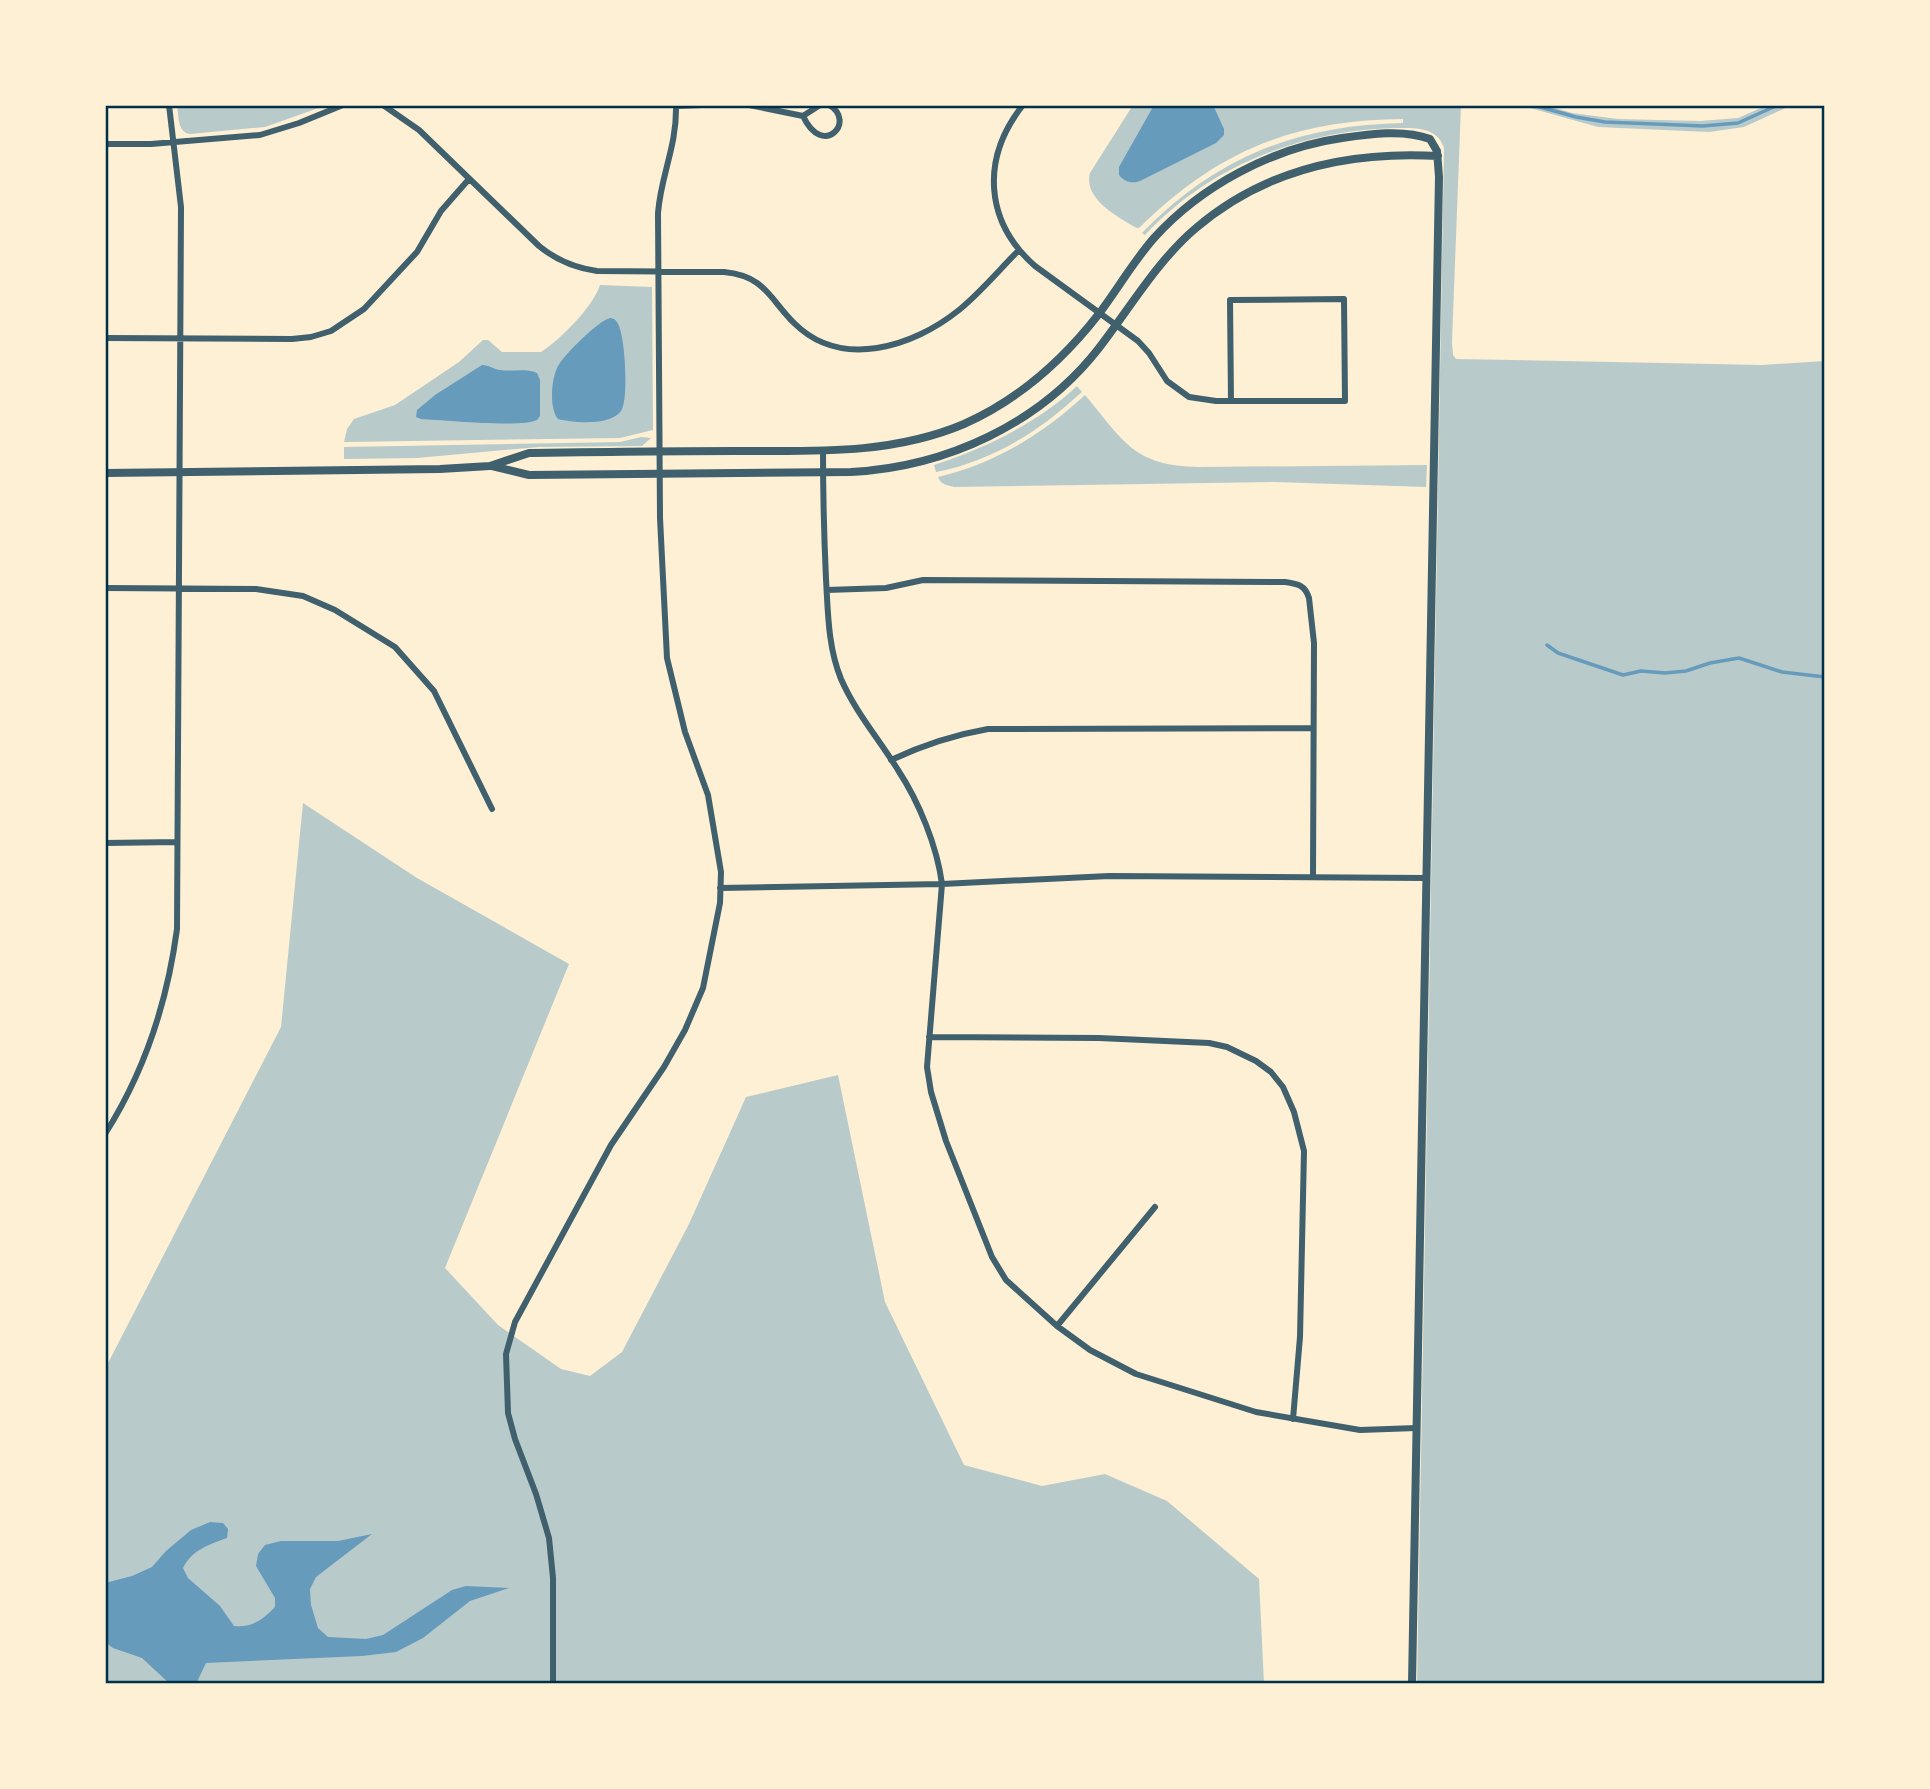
<svg xmlns="http://www.w3.org/2000/svg" width="1930" height="1789" font-family="Mulish,sans-serif">
	<style>
		.green { fill: #b9caca }
		.water { fill: #669bbc }
		.lines { fill: none; stroke-linecap: round; stroke-linejoin: round }
		.stream { stroke: #669bbc; stroke-width: 3.5 }
		.minor { stroke: #3f606c; stroke-width: 6 }
		.tertiary { stroke: #3f606c; stroke-width: 8 }
		.neatline { fill: none; stroke: #003049; stroke-width: 2.5 }
	</style>
	<rect width="100%" height="100%" fill="#fdf0d5"/>
	<path class="green" d="M177,105H327L265,127L190,134C177,132 179,116 177,105Z
		M1133,105H1461L1452,342L1453,355L1456,359L1762,365L1825,361V1684H1417L1444,148C1437,126 1414,128 1395,128C1302,130 1209,166 1145,235L1142,233L1144,231C1218,156 1299,125 1403,123V119C1294,120 1218,150 1139,228H1137C1117,217 1083,198 1090,173Z
		M1520,105H1545L1572,113L1618,119L1700,121L1738,118L1768,105H1792L1744,127L1709,132L1598,127Z
		M600,285L652,287L653,430L620,438L344,442L347,429L354,419L395,405L459,362L483,340H488L502,352H541C560,340 593,307 600,285Z
		M1077,386L1082,392L1075,398C1036,434 988,462 936,472L934,465C985,448 1038,423 1077,386Z
		M1085,395C1124,441 1133,466 1199,467L1427,465L1426,487L1275,482L954,487C947,485 941,485 938,477C994,464 1043,434 1085,395Z
		M641,437L651,438L642,446L539,447L417,458L344,459V447L620,442Z
		M303,803L417,878L569,964L445,1268L498,1325L561,1369L590,1376L622,1352L689,1224L746,1097L838,1075L885,1302L964,1465L1042,1486L1105,1474L1167,1501L1259,1579L1264,1684H105V1369L281,1027Z"/>
	<path class="water" d="M1154,105H1213L1224,129V135L1216,143L1142,180C1134,184 1125,183 1119,175V167Z
		M610,318C615,319 615,319 618,324C625,335 629,400 621,411C610,426 575,423 558,419C549,408 551,379 558,366C564,355 598,321 610,318Z
		M482,365C490,365 492,369 500,370C512,372 526,368 537,373L540,380V416L537,420C521,428 443,420 421,419L416,417L417,410L435,395Z
		M210,1522L223,1523L228,1529L227,1538C208,1545 192,1550 183,1568L188,1578L220,1606L234,1626C252,1628 262,1620 275,1607V1598L256,1566L258,1554L265,1545L281,1541H338L372,1534L316,1577L310,1589L311,1605L318,1628L328,1637L366,1639L383,1635L452,1590L466,1586L509,1588L470,1601L423,1638L396,1652L362,1656L206,1663L196,1684H170L142,1658L113,1648L105,1642V1583L132,1576L152,1567L166,1551L191,1530Z"/>
	<g class="lines">
		<path class="stream" d="M1533,105L1576,117L1605,122L1703,126L1738,123L1778,105
			M1547,645L1558,653L1623,675L1641,671L1665,673L1686,671L1710,663L1739,658L1782,672L1825,677"/>
		<path class="minor" d="M383,105L419,130L539,246C556,260 575,268 597,271L724,272C765,276 769,298 794,323C841,370 913,347 959,310C981,292 999,270 1019,250
			M749,105L803,116
			M1023,105C981,158 984,221 1035,266L1138,341L1149,353L1167,381L1189,397L1216,401H1345L1344,299L1230,300L1231,401
			M676,106L702,105
			M803,116C823,159 857,121 829,105
			M803,116L820,105
			M105,144H151L260,135L299,123L343,105
			M105,338L292,339L311,337L331,331L364,309L417,252L441,211L469,179
			M823,451C823,494 824,536 826,579C828,613 828,647 841,679C856,713 879,739 898,770C919,802 937,846 942,884L927,1067L931,1092L946,1141L992,1257L1006,1280L1057,1326L1090,1350L1136,1374L1256,1412L1360,1430L1416,1428
			M105,588L256,589L303,596L335,610L395,647L434,691L492,809
			M827,590L886,588L923,580L1285,582C1298,584 1305,585 1309,598L1314,643L1313,877
			M891,760C923,745 953,735 988,729L1313,728
			M105,843L177,842
			M720,888L942,884L1109,876L1425,878
			M929,1037L1099,1038L1209,1043L1227,1047L1256,1061L1271,1072L1283,1087L1294,1112L1304,1151L1300,1337L1293,1419
			M105,1134C145,1071 167,1004 177,929L181,207L169,105
			M1057,1326L1155,1207
			M553,1684V1578L549,1538L536,1494L515,1439L508,1413L506,1354L515,1322L611,1145L664,1067L685,1030L703,988L720,903L721,872L708,795L685,732L667,658L660,518L658,213C661,174 677,147 676,105"/>
		<path class="tertiary" d="M492,466L529,475L851,472C946,467 1040,424 1099,348C1130,308 1157,261 1196,228C1265,169 1349,151 1438,156
			M105,473L440,469L490,466L529,453C598,452 666,451 735,451C813,451 891,455 964,424C1018,400 1062,361 1098,315C1117,290 1133,262 1154,238C1201,186 1272,148 1342,138C1369,134 1404,129 1430,139L1437,151L1439,177L1412,1684"/>
	</g>
	<rect width="1930" height="1789" fill="none" stroke="#fdf0d5" stroke-width="214"/>
	<rect x="107" y="107" width="1716" height="1575" class="neatline"/>
</svg>
